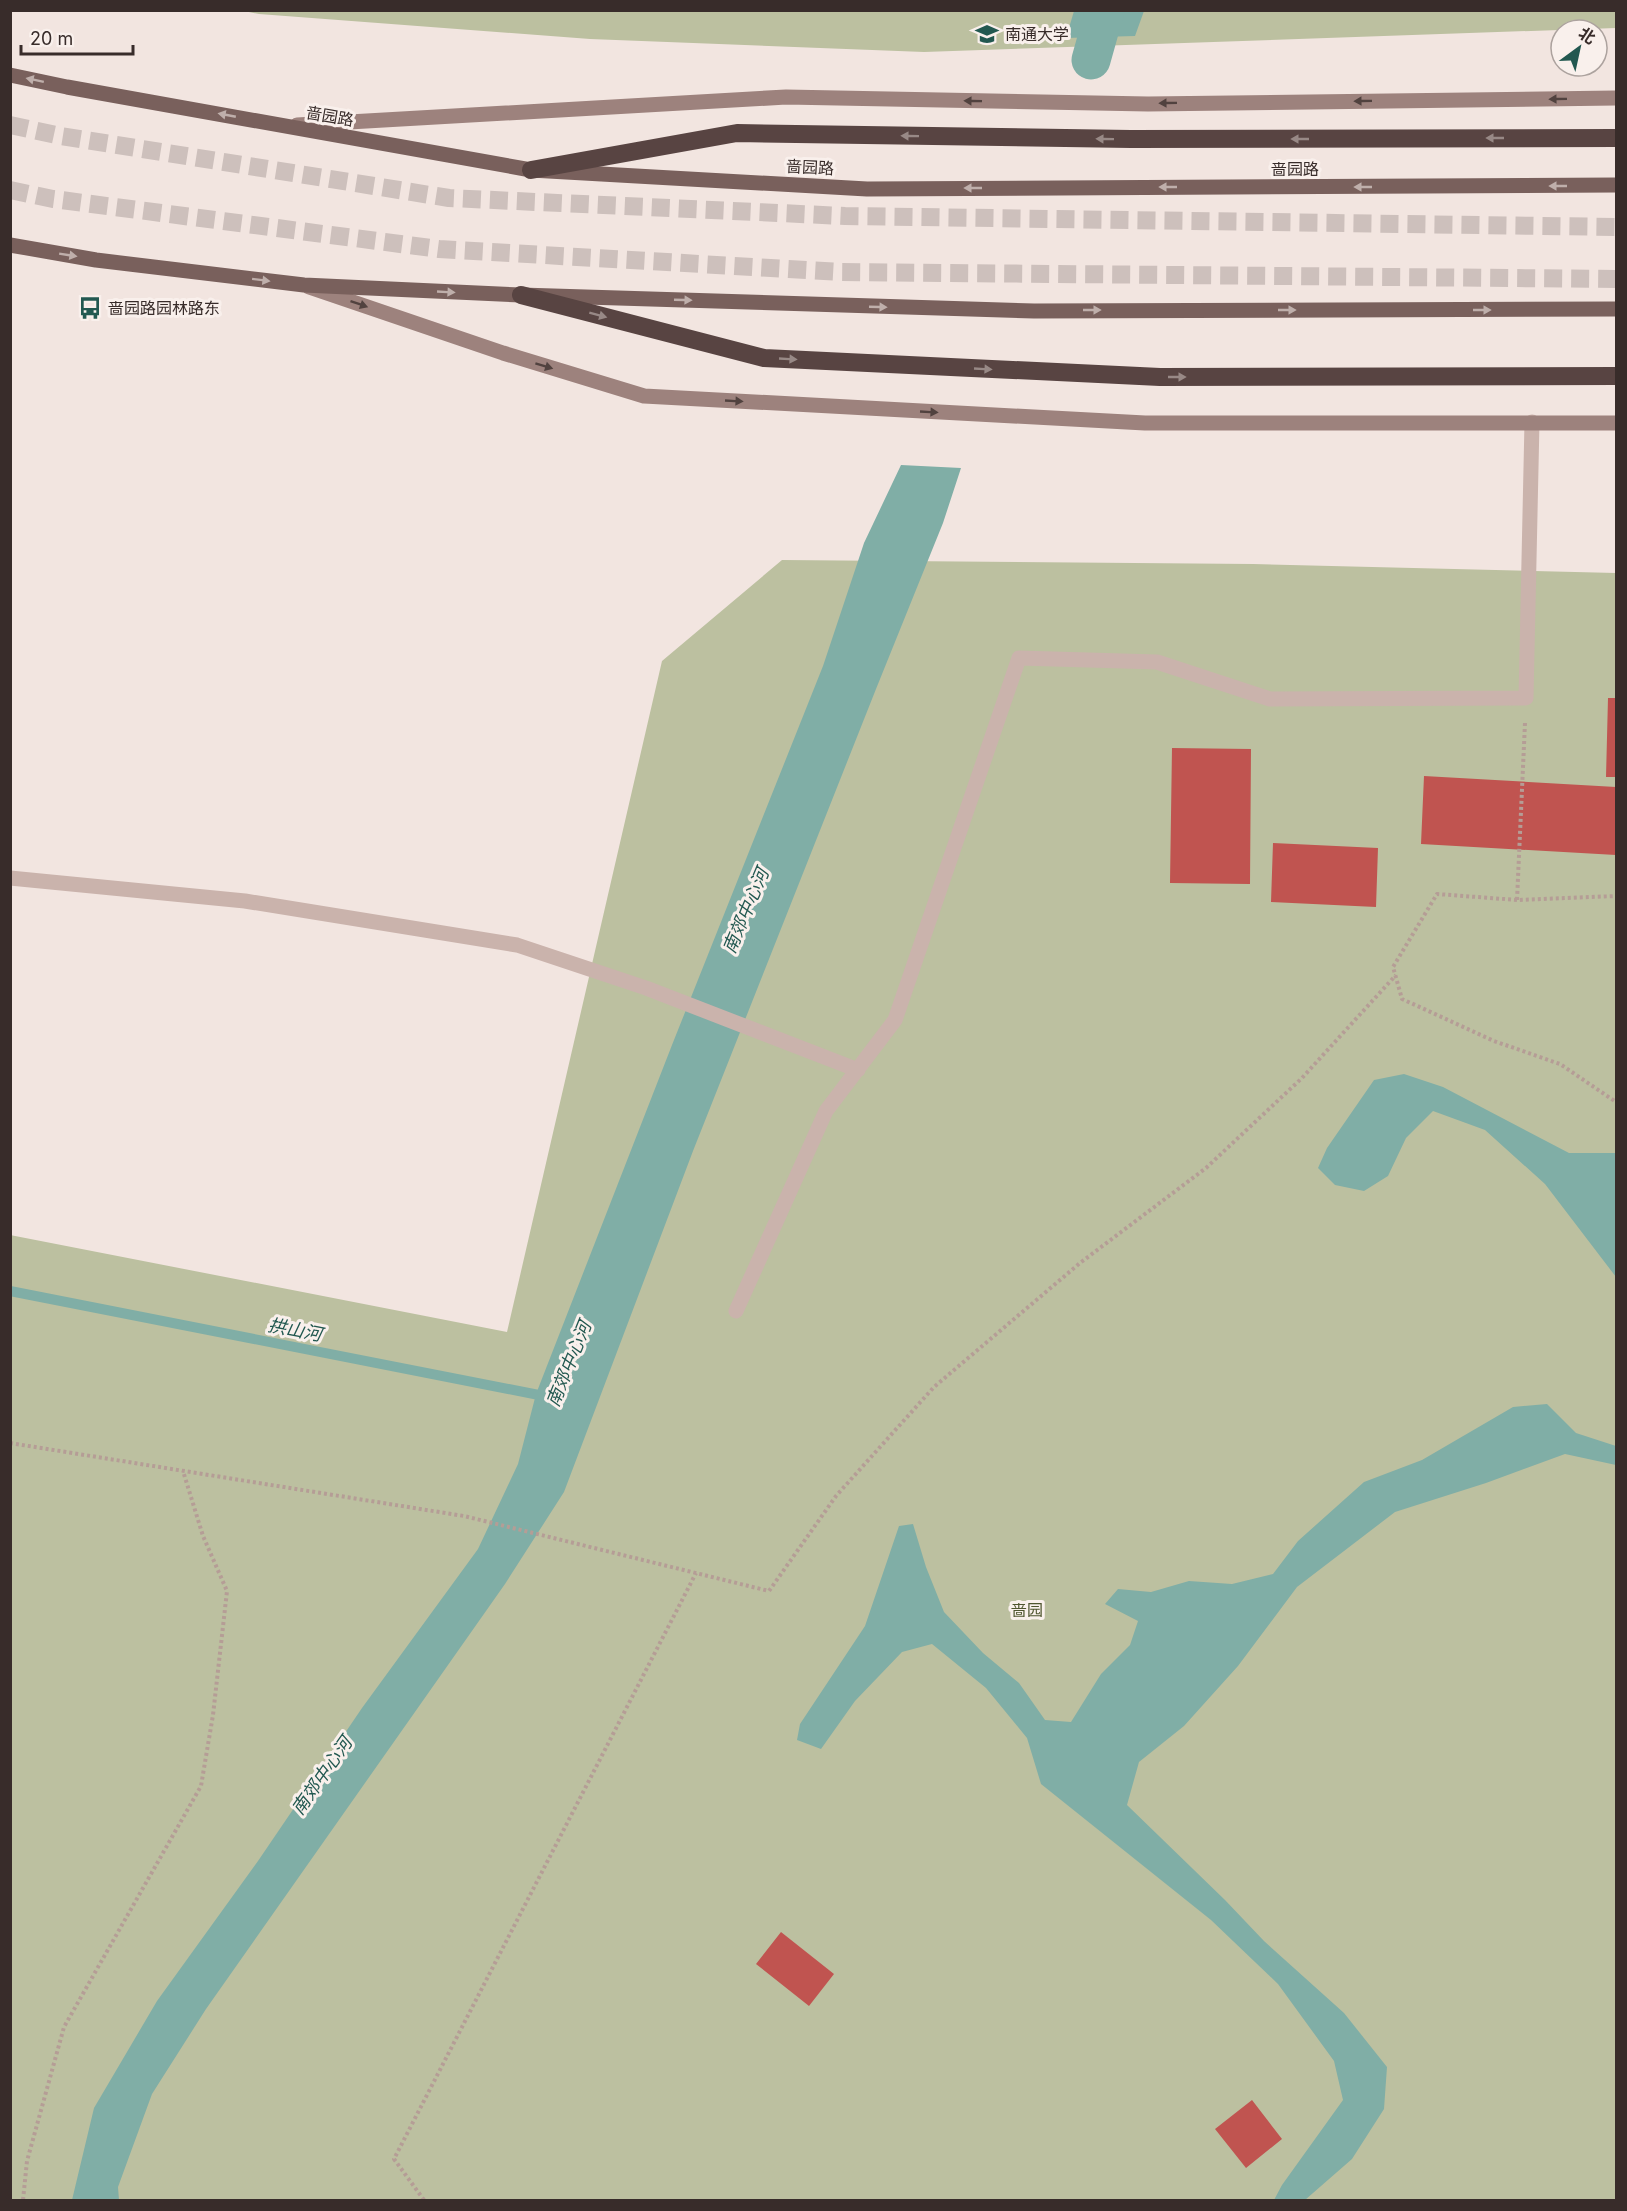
<svg xmlns="http://www.w3.org/2000/svg" width="1627" height="2211" font-family="Inter,'Noto Sans SC',sans-serif">
	<style>
		.green { fill: #bcc0a0 }
		.water { fill: #80aea6 }
		.lines { fill: none; stroke-linecap: round; stroke-linejoin: round }
		.stream { stroke: #80aea6; stroke-width: 10 }
		.canal { stroke: #80aea6; stroke-width: 39 }
		.building { fill: #c05450 }
		.highway-tunnel { stroke: #cdc0bc; stroke-width: 18; stroke-dasharray: 18 9; stroke-linecap: butt }
		.path { stroke: #b59d96; stroke-width: 4; stroke-dasharray: 3 3; stroke-linecap: butt }
		.street { stroke: #cab3ac; stroke-width: 15 }
		.secondary { stroke: #9d827d; stroke-width: 15 }
		.primary { stroke: #79605c; stroke-width: 15 }
		.highway { stroke: #584442; stroke-width: 18 }
		.oneway { fill: #bfafab }
		.oneway2 { fill: #51423f }
		.oneway3 { fill: #988986 }
		.labels { text-anchor: middle; stroke-width: 6; stroke-linejoin: round; paint-order: stroke }
		.poi-label { font-size: 16px; fill: #382c2a; stroke: #f9f0ec; text-anchor: start }
		.street-label { font-size: 16px; fill: #382c2a; stroke: #f9f0ec }
		.park-label { font-size: 16px; fill: #4f552f; stroke: #f9f0ec }
		.water-label { font-size: 18px; font-style: italic; fill: #225850; stroke: #f9f0ec }
	</style>
	<rect width="100%" height="100%" fill="#f2e5e0"/>
	<path class="green" d="M1616,10V28L924,52L590,39L259,14L244,11Z
		M782,560L1253,564L1616,573V2200H11L10,1235L507,1332L662,661Z"/>
	<path class="water" d="M1074,11V10L1144,11L1135,36L1066,38Z
		M901,465L961,468L943,523L876,689L693,1151L564,1492L505,1584L206,2009L152,2094L118,2187L119,2200H72L94,2108L157,2001L258,1861L362,1708L478,1549L518,1464L536,1394L672,1045L823,666L864,543Z
		M1404,1074L1443,1087L1569,1153H1616V1277L1545,1184L1485,1130L1433,1111L1406,1138L1388,1176L1364,1191L1335,1185L1318,1168L1327,1148L1374,1080Z
		M1547,1404L1576,1433L1616,1446V1465L1565,1454L1486,1483L1395,1512L1297,1587L1238,1666L1184,1726L1139,1762L1127,1805L1225,1900L1264,1941L1344,2013L1387,2067L1384,2109L1352,2159L1305,2200H1274L1282,2185L1343,2100L1334,2061L1278,1984L1211,1920L1041,1784L1027,1738L986,1688L932,1644L902,1652L855,1701L821,1749L797,1740L800,1724L865,1626L899,1526L913,1524L926,1567L944,1612L983,1653L1019,1683L1045,1720L1071,1722L1101,1674L1130,1645L1138,1621L1105,1604L1118,1589L1151,1592L1189,1581L1232,1584L1273,1574L1298,1541L1364,1482L1422,1460L1513,1407Z"/>
	<g class="lines">
		<path class="stream" d="M10,1291L549,1397"/>
		<path class="canal" d="M1091,60L1105,10"/>
	</g>
	<path class="building" d="M1608,698H1616V777H1606Z
		M1172,748L1251,749L1250,884L1170,883Z
		M1424,776L1616,787V855L1421,844Z
		M1273,843L1378,848L1376,907L1271,902Z
		M781,1932L834,1974L809,2006L756,1964Z
		M1252,2100L1282,2139L1246,2168L1215,2129Z"/>
	<g class="lines">
		<path class="highway-tunnel" d="M10,125L61,136L449,198L845,216L1616,227
			M10,190L53,199L439,249L840,272L1616,279"/>
		<path class="path" d="M1525,723L1517,900L1616,896
			M1517,900L1437,894L1393,967L1402,999L1494,1041L1560,1064L1616,1102
			M10,1443L464,1516L769,1591L836,1496L934,1387L1080,1263L1206,1168L1302,1078L1396,975
			M23,2200L27,2161L64,2027L201,1786L213,1715L227,1591L203,1536L183,1471
			M424,2200L394,2159L696,1573"/>
		<path class="street" d="M10,878L245,901L517,945L646,988L858,1070
			M736,1311L826,1111L895,1020L1019,658L1157,662L1270,699L1526,698L1532,422"/>
		<path class="secondary" d="M297,125L786,97L1148,104L1616,98
			M309,287L503,353L644,396L1145,423H1616"/>
		<path class="primary" d="M10,75L67,87L531,170L867,189L1616,185
			M10,245L96,260L304,285L521,295L1034,311L1616,309"/>
		<path class="highway" d="M531,170L737,133L1131,139L1616,138
			M521,295L764,358L1160,377L1616,376"/>
	</g>
	<defs><path id="oneway-solid" d="M-6-.8H1V-3.2L6.5 0L1 3.2V.8H-6Z" transform="scale(1.5)"/></defs>
	<g class="oneway">
		<use href="#oneway-solid" transform="translate(35 80) rotate(-168)"/>
		<use href="#oneway-solid" transform="translate(227 115) rotate(-169)"/>
		<use href="#oneway-solid" transform="translate(1558 186) rotate(180)"/>
		<use href="#oneway-solid" transform="translate(1168 187) rotate(180)"/>
		<use href="#oneway-solid" transform="translate(1363 187) rotate(180)"/>
		<use href="#oneway-solid" transform="translate(973 188) rotate(180)"/>
		<use href="#oneway-solid" transform="translate(68 255) rotate(9)"/>
		<use href="#oneway-solid" transform="translate(261 280) rotate(7)"/>
		<use href="#oneway-solid" transform="translate(446 292) rotate(3)"/>
		<use href="#oneway-solid" transform="translate(683 300) rotate(2)"/>
		<use href="#oneway-solid" transform="translate(878 307) rotate(2)"/>
		<use href="#oneway-solid" transform="translate(1092 310)"/>
		<use href="#oneway-solid" transform="translate(1287 310)"/>
		<use href="#oneway-solid" transform="translate(1482 310)"/>
	</g>
	<g class="oneway2">
		<use href="#oneway-solid" transform="translate(1558 99) rotate(179)"/>
		<use href="#oneway-solid" transform="translate(973 101) rotate(-179)"/>
		<use href="#oneway-solid" transform="translate(1363 101) rotate(179)"/>
		<use href="#oneway-solid" transform="translate(1168 103) rotate(179)"/>
		<use href="#oneway-solid" transform="translate(359 304) rotate(19)"/>
		<use href="#oneway-solid" transform="translate(544 366) rotate(17)"/>
		<use href="#oneway-solid" transform="translate(734 401) rotate(3)"/>
		<use href="#oneway-solid" transform="translate(929 412) rotate(3)"/>
	</g>
	<g class="oneway3">
		<use href="#oneway-solid" transform="translate(910 136) rotate(-179)"/>
		<use href="#oneway-solid" transform="translate(1495 138) rotate(180)"/>
		<use href="#oneway-solid" transform="translate(1105 139) rotate(-179)"/>
		<use href="#oneway-solid" transform="translate(1300 139) rotate(180)"/>
		<use href="#oneway-solid" transform="translate(598 315) rotate(15)"/>
		<use href="#oneway-solid" transform="translate(788 359) rotate(3)"/>
		<use href="#oneway-solid" transform="translate(983 369) rotate(3)"/>
		<use href="#oneway-solid" transform="translate(1177 377)"/>
	</g>
	<defs>
		<g id="university-bare" transform="scale(1.8)"><path d="M0-5L7-2L0 1L-7-2ZM-4 1L0 2.5L4 1V4Q0 6-4 4Z" fill="#225850" stroke="#f9f0ec" stroke-width="2.5" paint-order="stroke"/></g>
		<g id="bus-bare" transform="scale(1.8)"><path d="M-5-6H5V4H4V6H2V4H-2V6H-4V4H-5ZM-3.5-4V0h7V-4ZM-3.5 1.2v1.5H-2V1.2ZM2 1.2v1.5H3.5V1.2Z" fill="#225850" stroke="#f9f0ec" stroke-width="2.5" paint-order="stroke"/></g>
	</defs>
	<g fill-rule="evenodd">
		<use href="#university-bare" x="987" y="34"/>
		<use href="#bus-bare" x="90" y="308"/>
	</g>
	<g class="labels">
		<g class="poi-label">
			<text x="1005" y="40">南通大学</text>
			<text x="108" y="314">啬园路园林路东</text>
		</g>
		<g class="street-label">
			<text transform="translate(330 116) rotate(10)" y="6">啬园路</text>
			<text transform="translate(810 167) rotate(3)" y="6">啬园路</text>
			<text x="1295" y="175">啬园路</text>
		</g>
		<g class="park-label">
			<text x="1027" y="1616">啬园</text>
		</g>
		<g class="water-label">
			<text transform="translate(746 911) rotate(-67)" y="6">南郊中心河</text>
			<text transform="translate(295 1330) rotate(11)" y="6">拱山河</text>
			<text transform="translate(569 1364) rotate(-68)" y="6">南郊中心河</text>
			<text transform="translate(322 1776) rotate(-55)" y="6">南郊中心河</text>
		</g>
	</g>
	<rect width="1627" height="2211" fill="none" stroke="#382c2a" stroke-width="24"/>
	<g transform="translate(1579 48) rotate(33)"><circle r="28" fill="#f9f0ec" stroke="#aca29e" stroke-width="1.5"/>
	<path d="M0-4.5L10 22L0 15L-10 22Z" fill="#225850"/>
	<text y="-9" font-size="16" font-weight="bold" text-anchor="middle" fill="#382c2a">北</text>
	</g>
	<path d="M21 45v9h112v-9" fill="none" stroke="#382c2a" stroke-width="3"/>
	<text x="30" y="45" font-size="18" fill="#382c2a" stroke="#f9f0ec" stroke-width="4.5" paint-order="stroke">20 m</text>
</svg>
